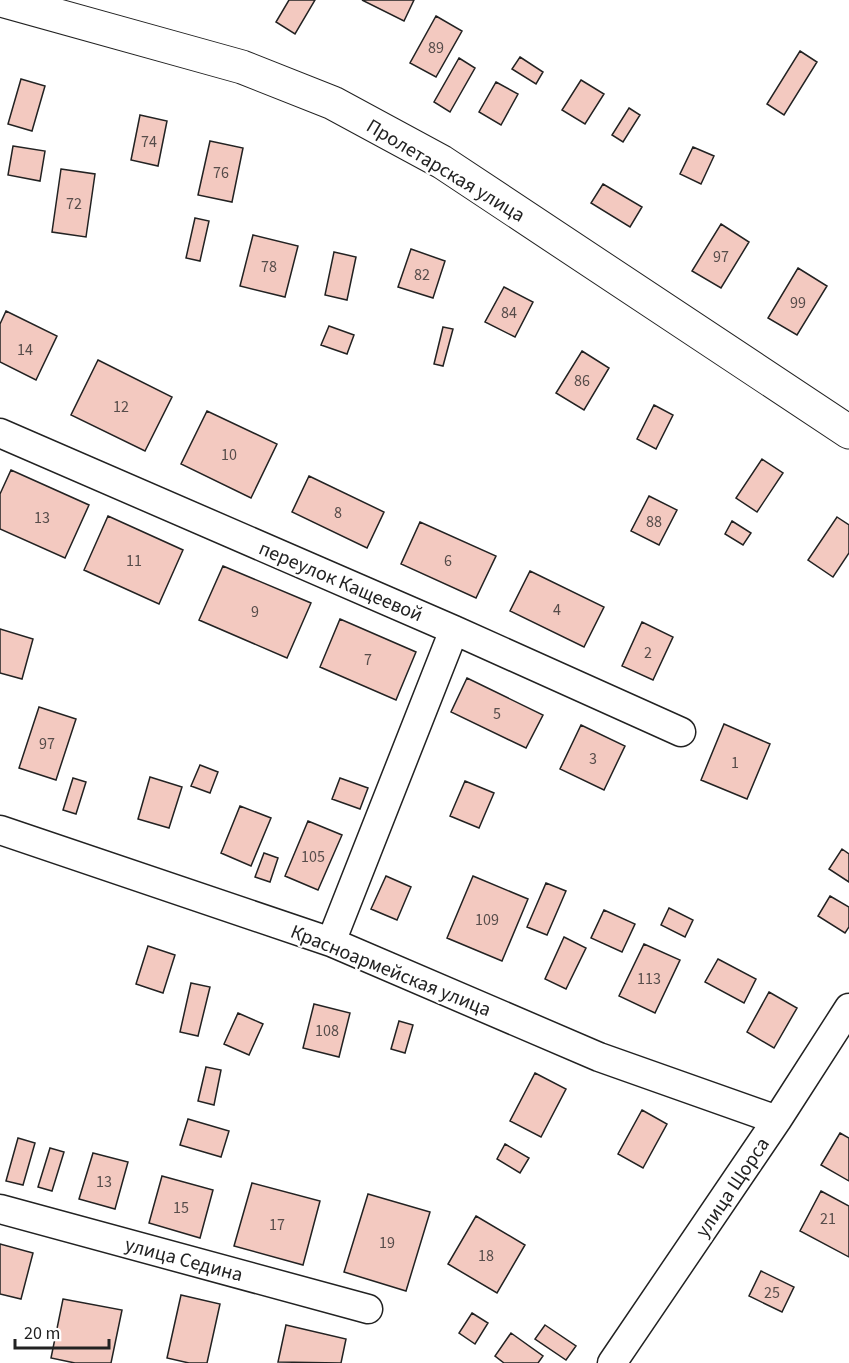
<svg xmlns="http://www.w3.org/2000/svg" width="849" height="1363" font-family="'Source Sans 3',sans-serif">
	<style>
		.building { fill: #f3c9c0; stroke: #222; stroke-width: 1.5 }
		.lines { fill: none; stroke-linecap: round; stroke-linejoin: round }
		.street-casing { stroke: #222; stroke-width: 31 }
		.secondary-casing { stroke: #222; stroke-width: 35 }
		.street { stroke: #fff; stroke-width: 28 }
		.secondary { stroke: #fff; stroke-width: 33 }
		.labels { text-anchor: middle; stroke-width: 4.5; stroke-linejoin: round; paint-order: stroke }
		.number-label { font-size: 16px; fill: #564c4a }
		.street-label { font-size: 20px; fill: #222; stroke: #fff }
	</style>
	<rect width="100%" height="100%" fill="#fff"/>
	<path class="building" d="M289,0H315L295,34L276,22Z
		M362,0H414L404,21Z
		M436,16L462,31L436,77L410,63Z
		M800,51L817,62L784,115L767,104Z
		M520,57L543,72L536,84L512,69Z
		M459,58L475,68L450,112L434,102Z
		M21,79L45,86L32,131L8,124Z
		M581,80L604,94L585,124L562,110Z
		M496,82L518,94L501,125L479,112Z
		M629,108L640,115L623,142L612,135Z
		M140,115L167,121L158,166L131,160Z
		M210,141L243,148L232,202L198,195Z
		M13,146L45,151L40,181L8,175Z
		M693,147L714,156L701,184L680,174Z
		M61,169L95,174L86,237L52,232Z
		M603,184L642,207L630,227L591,203Z
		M195,218L209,221L200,261L186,258Z
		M721,224L749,242L721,288L692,271Z
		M253,235L298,246L285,297L240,286Z
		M411,249L445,261L433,298L398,287Z
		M334,252L356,257L347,300L325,295Z
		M798,268L827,286L797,335L768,318Z
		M504,287L533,302L515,337L485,322Z
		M6,311L57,336L36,380L0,362V324Z
		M329,326L354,335L347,354L321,345Z
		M443,327L453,329L443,366L434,364Z
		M582,351L609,368L584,410L556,393Z
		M98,360L172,397L145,451L71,415Z
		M654,405L673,415L656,449L637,439Z
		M207,411L277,444L251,498L181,464Z
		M762,459L783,473L757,512L736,498Z
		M11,470L89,505L65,558L0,529V494Z
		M309,476L384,512L367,548L292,512Z
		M649,496L677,510L659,545L631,531Z
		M108,516L183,550L159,604L84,570Z
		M837,517L849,525V553L833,577L808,560Z
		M732,521L751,533L743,545L725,534Z
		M420,522L496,556L476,598L401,564Z
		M223,566L311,603L287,658L199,620Z
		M530,571L604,607L584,647L510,611Z
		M340,619L416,652L396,700L320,667Z
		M642,622L673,637L653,680L622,666Z
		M0,629L33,639L22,679L0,673Z
		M467,678L543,715L526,748L451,712Z
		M39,707L76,719L56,780L19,768Z
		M724,724L770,744L747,799L701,780Z
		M581,725L625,746L604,790L560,769Z
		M200,765L218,772L210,793L191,786Z
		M150,777L182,787L169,828L138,819Z
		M73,778L86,782L76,814L63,810Z
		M340,778L368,788L360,809L332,799Z
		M465,781L494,793L479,828L450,816Z
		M240,806L271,818L251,866L221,853Z
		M308,821L342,835L318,890L285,876Z
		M842,849L849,854V882L829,869Z
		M264,853L278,858L270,882L255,877Z
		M386,876L411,887L397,920L371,909Z
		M473,876L528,899L502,961L447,938Z
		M546,883L566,891L547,935L527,927Z
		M830,896L849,907V927L845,933L818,916Z
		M669,908L693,920L685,937L661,925Z
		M604,910L635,924L622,952L591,938Z
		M564,937L586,948L566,989L545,979Z
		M644,944L680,960L655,1013L619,996Z
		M148,946L175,955L163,993L136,984Z
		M718,959L756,979L744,1003L705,982Z
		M191,983L210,987L198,1036L180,1032Z
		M769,992L797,1008L774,1048L747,1032Z
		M314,1004L350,1013L339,1057L303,1048Z
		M238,1013L263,1024L249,1055L224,1044Z
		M399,1021L413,1025L405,1053L391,1049Z
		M206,1067L221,1070L214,1105L198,1101Z
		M535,1073L566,1089L541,1137L510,1121Z
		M642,1110L667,1124L643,1168L618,1154Z
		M188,1119L229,1131L221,1157L180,1145Z
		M840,1133L849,1138V1181L821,1165Z
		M18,1138L35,1143L23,1185L6,1181Z
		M505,1144L529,1158L520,1173L497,1159Z
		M50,1148L64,1152L52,1191L38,1187Z
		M93,1153L128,1162L115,1209L79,1199Z
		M162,1176L213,1190L200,1238L149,1223Z
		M252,1183L320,1201L303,1265L234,1246Z
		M821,1191L849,1206V1257L800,1231Z
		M368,1194L430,1212L406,1291L344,1272Z
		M476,1216L525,1245L497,1293L448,1264Z
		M0,1244L33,1253L21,1299L0,1294Z
		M761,1271L794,1287L782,1312L749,1296Z
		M181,1295L220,1304L207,1363H189L167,1358Z
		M63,1299L122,1310L111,1363H75L51,1358Z
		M472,1313L488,1323L475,1344L459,1333Z
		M286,1325L346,1339L341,1363L278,1362Z
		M545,1325L576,1346L566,1360L535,1339Z
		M511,1333L543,1356L538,1363H504L495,1356Z"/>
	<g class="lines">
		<g class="street-casing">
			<path id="street" d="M0,433L454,630L681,732
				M0,830L331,942L599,1057L777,1120
				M331,942L454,630
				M0,1209L368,1309
				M612,1363L777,1120L849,1008"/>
		</g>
		<g class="secondary-casing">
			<path id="secondary" d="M1,0L242,67L333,103L442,162L849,432"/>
		</g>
		<use href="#street" class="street"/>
		<use href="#secondary" class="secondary"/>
	</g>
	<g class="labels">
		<g class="number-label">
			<text x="436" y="53">89</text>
			<text x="149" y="147">74</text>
			<text x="221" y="178">76</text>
			<text x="74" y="209">72</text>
			<text x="721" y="262">97</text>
			<text x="269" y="272">78</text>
			<text x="422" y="280">82</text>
			<text x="798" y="308">99</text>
			<text x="509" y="318">84</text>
			<text x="25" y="355">14</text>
			<text x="582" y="386">86</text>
			<text x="121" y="412">12</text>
			<text x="229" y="460">10</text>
			<text x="338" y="518">8</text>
			<text x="42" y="523">13</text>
			<text x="654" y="527">88</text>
			<text x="134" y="566">11</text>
			<text x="448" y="566">6</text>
			<text x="557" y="615">4</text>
			<text x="255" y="617">9</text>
			<text x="648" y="658">2</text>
			<text x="368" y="665">7</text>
			<text x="497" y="719">5</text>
			<text x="47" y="749">97</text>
			<text x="593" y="764">3</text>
			<text x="735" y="768">1</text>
			<text x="313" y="862">105</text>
			<text x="487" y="925">109</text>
			<text x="649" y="984">113</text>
			<text x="327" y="1036">108</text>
			<text x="104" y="1187">13</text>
			<text x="181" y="1213">15</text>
			<text x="828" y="1224">21</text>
			<text x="277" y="1230">17</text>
			<text x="387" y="1248">19</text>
			<text x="486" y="1261">18</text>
			<text x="772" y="1298">25</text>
		</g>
		<g class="street-label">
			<text transform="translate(446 170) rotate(31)" y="7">Пролетарская улица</text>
			<text transform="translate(341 581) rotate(23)" y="7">переулок Кащеевой</text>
			<text transform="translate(391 970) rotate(22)" y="7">Красноармейская улица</text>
			<text transform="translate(732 1187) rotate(-56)" y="7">улица Щорса</text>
			<text transform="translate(184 1259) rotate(15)" y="7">улица Седина</text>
		</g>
	</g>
	<path d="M15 1339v9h94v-9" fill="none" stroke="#222222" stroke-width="3"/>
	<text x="24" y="1339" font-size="18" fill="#222222" stroke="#ffffff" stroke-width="4.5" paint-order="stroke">20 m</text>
</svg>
